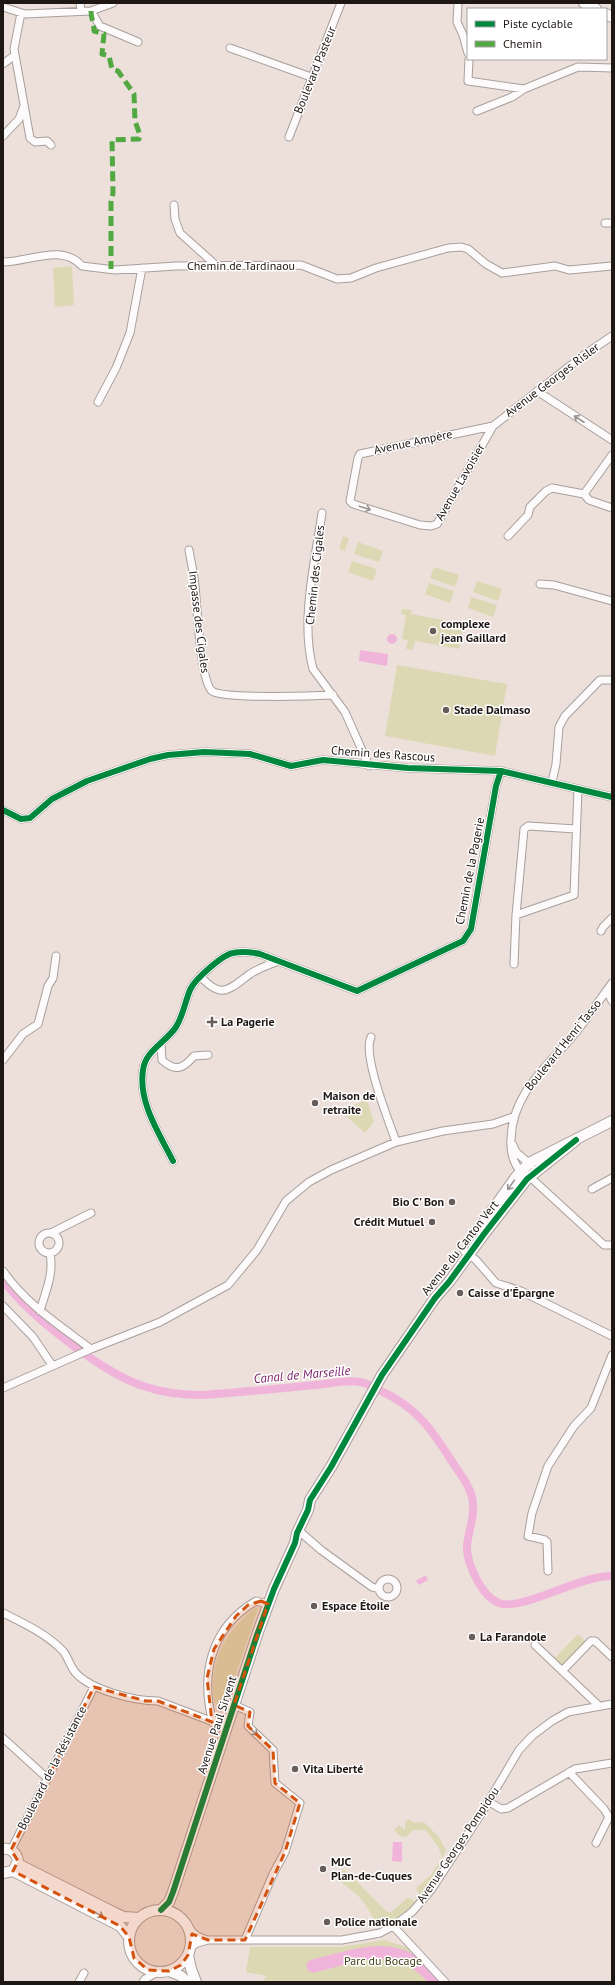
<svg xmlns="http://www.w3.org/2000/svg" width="615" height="1985" font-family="'PT Sans',sans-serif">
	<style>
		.green { fill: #ddd8b4 }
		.water { fill: #f0b4da }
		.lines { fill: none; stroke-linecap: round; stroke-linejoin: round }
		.canal { stroke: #f0b4da; stroke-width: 8 }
		.river { stroke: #f0b4da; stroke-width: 13 }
		.street-casing { stroke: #a89f9b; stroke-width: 9 }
		.secondary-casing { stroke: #a89f9b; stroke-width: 12 }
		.street { stroke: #fcfafa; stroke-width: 7 }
		.secondary { stroke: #fcfafa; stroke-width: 10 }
		.quiet { stroke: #52a942; stroke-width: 5; stroke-dasharray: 10 5; stroke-linecap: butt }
		.cycleway-casing { stroke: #fff; stroke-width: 8 }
		.cycleway { stroke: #00873e; stroke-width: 6 }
		.oneway { stroke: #999492 }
		.marked { fill: #d4520d; fill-opacity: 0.2; stroke: #d4520d; stroke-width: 3; stroke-dasharray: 8 5; stroke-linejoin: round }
		.poi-dot { fill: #675d5a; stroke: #fff; stroke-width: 1.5 }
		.labels { text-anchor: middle; stroke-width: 3; stroke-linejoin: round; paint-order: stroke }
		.street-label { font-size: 12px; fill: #1f1714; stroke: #fff }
		.poi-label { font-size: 12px; font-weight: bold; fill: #1f1714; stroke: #fff; text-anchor: start }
		.park-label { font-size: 12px; fill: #424119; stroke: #fff }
		.water-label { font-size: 13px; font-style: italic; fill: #781c64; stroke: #fff }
	</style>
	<rect width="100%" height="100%" fill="#ede0db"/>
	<path class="green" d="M72,266L74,305L55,307L53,268Z
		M343,536L349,538L345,551L339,549Z
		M358,542L383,551L379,562L354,554Z
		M352,561L377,569L373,581L348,572Z
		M434,567L459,575L455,587L430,578Z
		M477,581L502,589L498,601L473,592Z
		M429,583L454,591L450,603L425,594Z
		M471,597L497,605L493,617L468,608Z
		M402,609L412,610L411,614L464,624L459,649L415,641L413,650L406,649L408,640L402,639L406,615L401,614Z
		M397,665L507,684L495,756L385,736Z
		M367,1100L374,1122L365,1133L345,1115L342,1109Z
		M256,1607L258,1609L225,1706L214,1703C209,1661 223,1634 256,1607Z
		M578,1634L586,1642L561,1667L554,1659Z
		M408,1819L415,1823L424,1822L439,1837L446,1850L435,1874L423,1894H419L416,1888L431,1875L442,1857L438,1846L425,1830H413L406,1837L400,1836L394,1830L399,1825L405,1830V1822Z
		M344,1869L387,1912H391L407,1898H409L415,1901L414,1905C401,1915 387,1926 369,1928L373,1919C365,1898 352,1890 335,1878Z
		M385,1940L409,1948L442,1982H262L267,1976L246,1972L250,1947H340Z"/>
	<path class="water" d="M387 639a5 5 0 1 1 10 0a5 5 0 1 1-10 0Z
		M360,650L388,654L387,666L359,661Z
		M426,1575L428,1580L419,1585L416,1581Z
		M393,1842H402V1862L392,1861Z"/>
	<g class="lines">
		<path class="canal" d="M3,1280C28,1315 103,1373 143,1386C163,1393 183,1395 203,1395C241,1392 278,1389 315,1385C329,1384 346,1379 360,1382C367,1383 373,1387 379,1390C417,1407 432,1430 453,1463C460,1474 469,1484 472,1497C476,1514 469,1529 467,1545C466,1563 482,1597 499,1603C521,1612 580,1575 612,1576"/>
		<path class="river" d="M313,1966C360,1955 400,1936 436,1982"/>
		<g class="street-casing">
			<path id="street" d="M80,3L81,11
				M458,3L457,22L463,35L468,53
				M3,7L25,14L91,11L113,3
				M91,11L100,26L138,42
				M21,13L14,49L30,138L35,142L47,141L51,145
				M230,48L311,77
				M469,59L468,81L524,89L578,67L612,68
				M3,64L15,55
				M477,111L512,97L524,89
				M3,136L19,119L24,106
				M289,137L341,3
				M174,205L175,219L180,233L218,267
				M605,223H612
				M3,262C29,262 62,243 82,266L115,270L176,266L301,265L337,279L351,278L376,268L448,248L461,247L468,249L486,264L502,273L555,266L569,270L612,266
				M537,391L612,440
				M98,402L116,368L130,333L142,268
				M493,426L360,454L358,458L350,501L353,504L420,525L431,526L437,524L493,426L584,355L612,336
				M584,494L589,500L612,508
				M322,513C315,562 300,621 313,669L345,712L369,766
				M508,536L528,515L530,507L546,491L552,488L584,494L612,455
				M189,550C191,562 194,574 195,586C197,604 200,681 212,691C222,699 314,696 333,695
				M540,584L554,585L612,601
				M552,782L556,764L559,727L565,716L600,680H612
				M3,810L21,819L30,818L52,799L87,781L150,759L168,755L204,752L250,754L291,766L323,760L408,768L501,771L612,797
				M516,915L574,895L578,789
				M601,931L603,927L612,918
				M514,964L516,915L524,829L528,826L576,829
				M200,976C222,1000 228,990 250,974C259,968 268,965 279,961
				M607,990L612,1001
				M371,1037C362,1055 389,1121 396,1142
				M161,1044L162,1060C175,1072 183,1069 194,1056L208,1055
				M3,1060L23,1034L38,1024L48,986L53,978L56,956
				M513,1145L516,1152L531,1165
				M173,1161C159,1133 138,1102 143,1070C145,1051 166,1042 176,1027C183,1016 185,1002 190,990C194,980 222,955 233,953C242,951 251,952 260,954L357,991L463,941L471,929L496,786L501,771
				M523,1175C514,1165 510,1153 511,1139C512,1095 545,1068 572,1037C586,1020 599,1001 612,983
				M530,1177L604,1245H612
				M592,1189L612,1178
				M39 1243a10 10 0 1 1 20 0a10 10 0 1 1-20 0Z
				M51,1233L91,1213
				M464,1251L476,1260L496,1283L521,1291L612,1336
				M3,1271C26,1304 59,1325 91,1349
				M3,1306L33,1337L52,1365
				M40,1311C46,1290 54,1274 50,1253
				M3,1388L91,1349L160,1322L228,1285L257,1250L286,1201L309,1182L331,1170L396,1142L443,1131L493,1124L513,1117
				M298,1530L321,1550L372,1587L379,1589
				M548,1571L547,1542L545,1540L528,1536L532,1513L548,1466L574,1426L591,1408L612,1355
				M379 1588a9 9 0 1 1 18 0a9 9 0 1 1-18 0Z
				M3,1613C23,1623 47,1634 63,1651C68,1657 70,1666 75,1672C90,1690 134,1701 158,1701L227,1727
				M535,1645L598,1705
				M562,1671L591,1641H595L612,1657
				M234,1705L250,1712L248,1726L273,1750L275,1783L300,1803L285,1852L273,1874L245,1940
				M213,1723C200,1675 210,1628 256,1601L268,1604
				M3,1738L47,1778
				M569,1772L604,1809L609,1817L596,1843
				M488,1801L501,1809L508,1808L575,1769L612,1763
				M11,1850L94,1687
				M393,1926L445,1982
				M190,1930L197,1936L207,1940
				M191,1947L197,1943L208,1940H342L380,1933L393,1926L412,1912L431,1890L481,1814L519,1750L532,1736L552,1721L568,1712L612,1704
				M79,1982L84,1973
				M143,1982L145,1979L158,1972"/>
		</g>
		<g class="secondary-casing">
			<path id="secondary" d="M584,3L596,9
				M606,14L612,17
				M482,1225L516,1177L529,1163L612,1121
				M3,1849C11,1848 17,1853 18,1861L13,1871L3,1873
				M18,1864L115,1913L124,1917L139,1918
				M13,1871L120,1926L129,1937
				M161,1910L169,1902L173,1892L257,1635L274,1589L295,1543L297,1533L308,1510L310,1500L331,1467L382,1375L435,1298L449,1282L484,1234L527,1179L576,1140
				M129 1941a31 31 0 1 1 62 0a31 31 0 1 1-62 0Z
				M188,1955L191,1969L196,1982
				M169,1971L181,1976L187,1982"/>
		</g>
		<use href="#street" class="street"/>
		<use href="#secondary" class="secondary"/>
		<path class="quiet" d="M91,11C91,18 94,24 94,31L104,34L102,54L109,56L112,69L118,71L134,94L135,121L140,135L139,139L112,140L113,193L111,201V269"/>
		<g class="cycleway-casing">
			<path id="cycleway" d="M3,810L21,819L30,818L52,799L87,781L150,759L168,755L204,752L250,754L291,766L323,760L408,768L501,771L612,797
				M173,1161C159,1133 138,1102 143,1070C145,1051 166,1042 176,1027C183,1016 185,1002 190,990C194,980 222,955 233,953C242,951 251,952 260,954L357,991L463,941L471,929L496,786L501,771
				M161,1910L169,1902L173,1892L257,1635L274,1589L295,1543L297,1533L308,1510L310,1500L331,1467L382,1375L435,1298L449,1282L484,1234L527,1179L576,1140"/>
		</g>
		<use href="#cycleway" class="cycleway"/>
	</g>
	<defs><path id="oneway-shaft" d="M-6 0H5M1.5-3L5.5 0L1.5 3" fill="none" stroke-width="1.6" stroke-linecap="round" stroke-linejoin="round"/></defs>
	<g class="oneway">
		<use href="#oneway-shaft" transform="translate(579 419) rotate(-147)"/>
		<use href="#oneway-shaft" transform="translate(365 508) rotate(18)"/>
		<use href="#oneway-shaft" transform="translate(511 1185) rotate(125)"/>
		<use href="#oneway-shaft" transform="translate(253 1731) rotate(43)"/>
		<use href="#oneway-shaft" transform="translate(98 1914) rotate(28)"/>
	</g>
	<path class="marked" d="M261,1601L268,1604L234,1705L250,1712L248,1726L273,1750L275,1783L300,1803L285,1852L245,1940H208L192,1934L188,1955L181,1965L169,1971L148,1970L134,1958L129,1937L120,1926L13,1871L18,1861L11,1850L94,1687L146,1701H158L212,1722L207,1678L214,1649L236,1616L248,1605Z"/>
	<g class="poi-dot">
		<circle cx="433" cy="631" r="4"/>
		<circle cx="446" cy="710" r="4"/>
		<path d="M210 1016h4v4h4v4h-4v4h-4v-4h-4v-4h4z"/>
		<circle cx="315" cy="1103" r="4"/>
		<circle cx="452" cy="1202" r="4"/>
		<circle cx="432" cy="1222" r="4"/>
		<circle cx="460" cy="1293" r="4"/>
		<circle cx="314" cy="1606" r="4"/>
		<circle cx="472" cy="1637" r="4"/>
		<circle cx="295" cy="1769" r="4"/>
		<circle cx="323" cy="1869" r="4"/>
		<circle cx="327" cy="1922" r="4"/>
	</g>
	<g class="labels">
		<g class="street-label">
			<text transform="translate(315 70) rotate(-68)" y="4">Boulevard Pasteur</text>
			<text x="241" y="270">Chemin de Tardinaou</text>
			<text transform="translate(552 380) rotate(-37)" y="4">Avenue Georges Risler</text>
			<text transform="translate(413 442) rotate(-12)" y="4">Avenue Ampère</text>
			<text transform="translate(460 482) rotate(-60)" y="4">Avenue Lavoisier</text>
			<text transform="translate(315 575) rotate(-84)" y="4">Chemin des Cigales</text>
			<text transform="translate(199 622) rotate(83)" y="4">Impasse des Cigales</text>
			<text transform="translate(383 754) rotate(4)" y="4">Chemin des Rascous</text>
			<text transform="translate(470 871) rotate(-79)" y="4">Chemin de la Pagerie</text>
			<text transform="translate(563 1045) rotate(-51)" y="4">Boulevard Henri Tasso</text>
			<text transform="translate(460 1248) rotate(-52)" y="4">Avenue du Canton Vert</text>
			<text transform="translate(217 1725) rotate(-72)" y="4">Avenue Paul Sirvent</text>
			<text transform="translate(52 1768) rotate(-63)" y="4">Boulevard de la Résistance</text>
			<text transform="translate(458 1845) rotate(-56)" y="4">Avenue Georges Pompidou</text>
		</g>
		<g class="poi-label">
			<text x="441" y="628">complexe<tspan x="441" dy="14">jean Gaillard</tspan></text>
			<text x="454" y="714">Stade Dalmaso</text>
			<text x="221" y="1026">La Pagerie</text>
			<text x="323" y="1100">Maison de<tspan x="323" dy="14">retraite</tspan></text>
			<text x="444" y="1206" text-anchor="end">Bio C' Bon</text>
			<text x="424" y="1226" text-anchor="end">Crédit Mutuel</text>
			<text x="468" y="1297">Caisse d'Épargne</text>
			<text x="322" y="1610">Espace Étoile</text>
			<text x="480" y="1641">La Farandole</text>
			<text x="303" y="1773">Vita Liberté</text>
			<text x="331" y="1866">MJC<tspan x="331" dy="14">Plan-de-Cuques</tspan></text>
			<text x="335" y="1926">Police nationale</text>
		</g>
		<g class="park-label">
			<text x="383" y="1965">Parc du Bocage</text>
		</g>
		<g class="water-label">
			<text transform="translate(302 1374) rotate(-5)" y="5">Canal de Marseille</text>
		</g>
	</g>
	<rect width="615" height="1985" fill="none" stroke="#1f1714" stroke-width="8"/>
	<rect x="467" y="8" width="140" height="52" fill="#ffffff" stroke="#a5a2a1"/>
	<rect x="475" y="21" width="20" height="6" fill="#00873e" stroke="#a5a2a1"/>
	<text x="503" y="28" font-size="12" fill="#1f1714">Piste cyclable</text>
	<rect x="475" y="41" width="20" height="6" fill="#52a942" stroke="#a5a2a1"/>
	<text x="503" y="48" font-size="12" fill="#1f1714">Chemin</text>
</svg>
